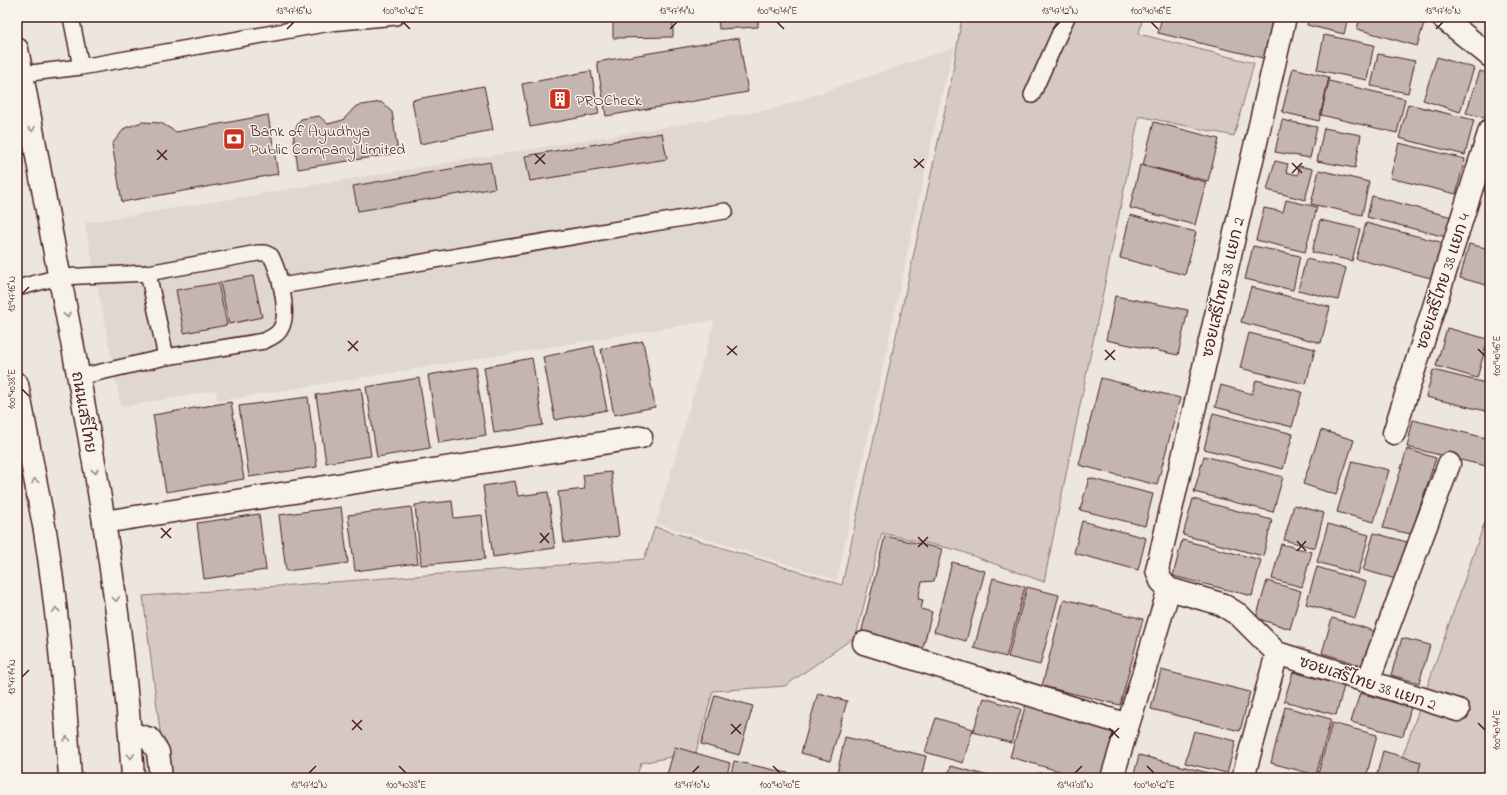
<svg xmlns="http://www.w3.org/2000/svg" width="1507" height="795" font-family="'Indie Flower','Playpen Sans Thai',sans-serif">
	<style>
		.built { fill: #e0d7d0 }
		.green { fill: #d5c9c2; stroke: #907476 }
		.building { fill: #c4b5b0; stroke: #4a1f2b }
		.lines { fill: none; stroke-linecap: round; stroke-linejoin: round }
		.lane-casing { stroke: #4a1f2b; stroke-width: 18 }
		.street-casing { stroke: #4a1f2b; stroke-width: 25 }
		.secondary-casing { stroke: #4a1f2b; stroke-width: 25 }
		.lane { stroke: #f7f3e8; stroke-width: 15 }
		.street { stroke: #f7f3e8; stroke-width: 22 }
		.secondary { stroke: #f7f3e8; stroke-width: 22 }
		.oneway { stroke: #a0898a }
		.ticks { fill: none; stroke: #4a1f2b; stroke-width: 1.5 }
		.labels { text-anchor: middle; stroke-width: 3; stroke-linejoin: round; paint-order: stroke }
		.poi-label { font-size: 16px; fill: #4a1f2b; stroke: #f7f3e8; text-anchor: start }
		.street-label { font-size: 16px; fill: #4a1f2b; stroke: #f7f3e8 }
		.neatline { fill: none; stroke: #4a1f2b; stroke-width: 1.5 }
		.ticks-label { font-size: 10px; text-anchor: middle; fill: #4a1f2b }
	</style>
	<rect width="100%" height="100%" fill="#ece6dd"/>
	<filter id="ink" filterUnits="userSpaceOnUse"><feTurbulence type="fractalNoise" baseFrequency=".025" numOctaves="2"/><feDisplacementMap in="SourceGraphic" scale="8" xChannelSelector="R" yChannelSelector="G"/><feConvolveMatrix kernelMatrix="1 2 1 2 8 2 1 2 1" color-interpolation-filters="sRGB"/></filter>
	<g filter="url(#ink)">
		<path class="built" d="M955,47L942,92L837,580L656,523L715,320L218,401L216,390L121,407L85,223L774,109Z"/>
		<path class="green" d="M962,17H1143L1139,34L1254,63L1234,136L1139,116L1044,582L957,550L882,533L856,636L785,686L713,691L696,752L641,763L636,778H166L143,596L644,559L655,527L842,585L951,82Z
			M1490,507V778H1395Z"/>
		<path class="building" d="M613,17H673V37L613,38Z
			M718,17H758V27L719,29Z
			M1162,17H1271L1277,18L1267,59L1158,33Z
			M1309,17H1348L1344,34L1307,25Z
			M1360,17H1426L1417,46L1357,29Z
			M1324,35L1374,45L1367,80L1317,70Z
			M739,38L748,92L606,116L597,62Z
			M1378,54L1415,61L1408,93L1371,86Z
			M1437,57L1474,68L1460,112L1423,100Z
			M1293,68L1329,77L1319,121L1282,112Z
			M591,71L599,114L530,127L522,84Z
			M1480,71L1490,74V103L1485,118L1466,113Z
			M1329,81L1405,99L1397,133L1321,115Z
			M484,86L493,130L420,144L412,100Z
			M381,102L392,112L398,153L298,169L293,132L301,119L319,116L328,124L343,120L356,106Z
			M1408,104L1474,120L1465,155L1399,138Z
			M268,115L278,174L122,202L112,144L125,128L142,122L161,123L176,132Z
			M1282,120L1317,127L1310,158L1275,152Z
			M1154,122L1219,139L1208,181L1143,165Z
			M1324,128L1361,135L1355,168L1317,161Z
			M662,133L667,159L530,181L525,156Z
			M1399,143L1465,159L1456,194L1390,178Z
			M1275,161L1288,164L1286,172L1298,175L1299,166L1313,169L1305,200L1267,190Z
			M490,162L495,188L358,211L353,186Z
			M1140,165L1206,182L1195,225L1130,208Z
			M1319,170L1369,182L1362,215L1311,204Z
			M1490,170V193L1481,188Z
			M1372,196L1452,217L1446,237L1367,217Z
			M1286,200L1317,207L1305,252L1256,240L1264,208L1283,212Z
			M1130,215L1196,232L1185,275L1120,258Z
			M1320,220L1360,229L1352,261L1312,252Z
			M1366,223L1444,243L1435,279L1356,259Z
			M1469,244L1490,249V286L1460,278Z
			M1253,246L1300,256L1293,290L1245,279Z
			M1306,259L1346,268L1338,300L1298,290Z
			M253,276L262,317L229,324L220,282Z
			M218,283L227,325L184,333L176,290Z
			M1251,287L1330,307L1321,343L1241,322Z
			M1115,296L1188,310L1178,355L1106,340Z
			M1447,328L1488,339L1477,378L1436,366Z
			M1249,333L1315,349L1306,384L1240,368Z
			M643,341L655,407L614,415L601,349Z
			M594,346L607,410L555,420L543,357Z
			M532,358L543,425L494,433L484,367Z
			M475,367L486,435L439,443L428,375Z
			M1433,370L1490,384V412L1426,397Z
			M419,378L430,448L377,457L366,387Z
			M1101,378L1180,398L1157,485L1079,465Z
			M1256,380L1302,392L1292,427L1215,407L1221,385L1252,394Z
			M361,388L371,456L326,463L316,395Z
			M308,397L317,467L249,477L239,406Z
			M231,402L244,479L166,492L153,415Z
			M1213,413L1293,434L1283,469L1204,449Z
			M1413,420L1490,439V467L1407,447Z
			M1321,430L1354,440L1336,495L1303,484Z
			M1407,449L1436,458L1411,534L1383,528Z
			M1204,456L1283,477L1273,512L1194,492Z
			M1352,461L1389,470L1374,522L1337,512Z
			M611,472L619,536L564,543L558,492L585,489L583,475Z
			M1089,478L1153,494L1145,526L1080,510Z
			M515,481L518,496L548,492L555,548L493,557L483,486Z
			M1193,499L1272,520L1263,556L1183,535Z
			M452,501L454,518L481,515L485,559L421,565L415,505Z
			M1294,505L1324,513L1315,548L1284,540Z
			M341,507L348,563L286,571L279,515Z
			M411,507L418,563L355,571L348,515Z
			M259,514L266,570L204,579L197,523Z
			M1082,521L1146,538L1138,570L1074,553Z
			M1328,524L1369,535L1358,574L1317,562Z
			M1374,533L1407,542L1396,579L1363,570Z
			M885,536L942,549L934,581L922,582L918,599L923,600L921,609L932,612L923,648L861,634Z
			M1182,540L1261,560L1252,596L1173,576Z
			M1281,544L1312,552L1302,587L1272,579Z
			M952,562L985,571L966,641L934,632Z
			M1317,567L1366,582L1355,618L1306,604Z
			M993,578L1025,587L1006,657L974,648Z
			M1267,581L1301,591L1290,629L1256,618Z
			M1027,587L1059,595L1040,665L1008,657Z
			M1064,599L1143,619L1120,705L1042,686Z
			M1332,618L1378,632L1367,667L1322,653Z
			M1402,638L1430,645L1419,683L1391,675Z
			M1161,670L1250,692L1240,731L1151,709Z
			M1293,672L1344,686L1336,715L1284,701Z
			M818,693L847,701L830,761L801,753Z
			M1360,693L1411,707L1403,736L1351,722Z
			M715,695L753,706L739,755L701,744Z
			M984,698L1021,709L1011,743L973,732Z
			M1026,704L1119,731L1105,778H1083L1010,757Z
			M1285,707L1331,719L1316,775L1271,763Z
			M936,718L973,729L963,763L925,752Z
			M1332,723L1377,735L1366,778H1317Z
			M1194,731L1236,741L1227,773L1185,763Z
			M845,737L926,756L921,778H836Z
			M675,747L730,763L726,778H666Z
			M1383,751L1421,762L1417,778H1376Z
			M1139,755L1228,778H1133Z
			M734,761L810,778H730Z
			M951,766L996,778H947Z
			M1039,773L1058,778H1037Z"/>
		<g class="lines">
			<g class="lane-casing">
				<path id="lane" d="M71,17L81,67
					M22,74L81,67L330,23L396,17
					M1032,95L1067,17
					M148,273L166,357
					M281,286L725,211
					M17,288L59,277L148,273L258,253H265L271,256C279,271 290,313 281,328C278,335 270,338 264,341L166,357L79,377"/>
			</g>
			<g class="street-casing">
				<path id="street" d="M1285,17L1157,570L1161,581L1169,589L1221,604L1239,615L1277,653L1458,710
					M1442,17L1490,56
					M1394,433L1490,130
					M104,522L641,437
					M864,643L1128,725
					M1368,681L1449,464
					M130,733L150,739L158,752L161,778
					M1112,778L1169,589
					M1243,778L1277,653"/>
			</g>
			<g class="secondary-casing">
				<path id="secondary" d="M17,49C32,126 45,203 60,279C92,445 123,609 133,778
					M17,384C26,433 36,482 45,531C58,612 65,695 70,778"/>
			</g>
			<use href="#lane" class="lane"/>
			<use href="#street" class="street"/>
			<use href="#secondary" class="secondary"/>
		</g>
		<defs><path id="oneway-chevron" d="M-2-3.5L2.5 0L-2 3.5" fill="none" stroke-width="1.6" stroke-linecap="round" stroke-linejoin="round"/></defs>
		<g class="oneway">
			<use href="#oneway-chevron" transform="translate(32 129) rotate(80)"/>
			<use href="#oneway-chevron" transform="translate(67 315) rotate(79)"/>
			<use href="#oneway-chevron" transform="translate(95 471) rotate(80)"/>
			<use href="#oneway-chevron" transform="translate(35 481) rotate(-101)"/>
			<use href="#oneway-chevron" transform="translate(116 599) rotate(83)"/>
			<use href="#oneway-chevron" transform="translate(56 610) rotate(-96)"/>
			<use href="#oneway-chevron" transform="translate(67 739) rotate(-94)"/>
			<use href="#oneway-chevron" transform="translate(131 756) rotate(87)"/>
		</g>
	</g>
	<path class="ticks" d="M403,22L410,29M777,22L784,29M1151,22L1158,29M287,29L294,22M670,29L677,22M1053,29L1060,22M1436,29L1443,22M157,150L167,160M535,154L545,164M914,159L924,168M157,160L167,150M1292,163L1302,173M535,164L545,154M914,168L924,159M1292,173L1302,163M22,294L29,287M348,341L358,351M727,346L737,355M1478,349L1485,356M1105,350L1115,360M348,351L358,341M727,355L737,346M1105,360L1115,350M22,389L29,396M161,528L171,538M540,533L549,543M918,537L928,547M161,538L171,528M1297,541L1306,551M540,543L549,533M918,547L928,537M1297,551L1306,541M22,677L29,670M352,720L362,730M1478,723L1485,730M731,724L741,734M1109,728L1119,738M352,730L362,720M731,734L741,724M1109,738L1119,728M399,766L406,773M773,766L780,773M1147,766L1154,773M309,773L316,766M692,773L699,766M1075,773L1082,766"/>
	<defs>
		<g id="building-square" transform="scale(1.15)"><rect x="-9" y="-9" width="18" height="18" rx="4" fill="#c8321e" stroke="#f7f3e8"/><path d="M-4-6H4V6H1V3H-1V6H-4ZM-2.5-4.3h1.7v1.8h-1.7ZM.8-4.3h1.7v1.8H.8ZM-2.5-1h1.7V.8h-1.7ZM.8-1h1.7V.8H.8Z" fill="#fff"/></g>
		<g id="bank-square" transform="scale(1.15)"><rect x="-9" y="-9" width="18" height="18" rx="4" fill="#c8321e" stroke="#f7f3e8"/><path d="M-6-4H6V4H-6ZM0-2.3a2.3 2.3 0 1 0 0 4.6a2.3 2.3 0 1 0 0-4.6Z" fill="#fff"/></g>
	</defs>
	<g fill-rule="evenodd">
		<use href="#building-square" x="560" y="99"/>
		<use href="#bank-square" x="234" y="139"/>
	</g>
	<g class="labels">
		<g class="poi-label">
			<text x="576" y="105">PROCheck</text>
			<text x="250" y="136">Bank of Ayudhya<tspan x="250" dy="18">Public Company Limited</tspan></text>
		</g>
		<g class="street-label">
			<text transform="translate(1442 281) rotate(-72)" y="6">ซอยเสรีไทย 38 แยก 4</text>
			<text transform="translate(1222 287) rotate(-77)" y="6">ซอยเสรีไทย 38 แยก 2</text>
			<text transform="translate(85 412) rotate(80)" y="6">ถนนเสรีไทย</text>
			<text transform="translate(1368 682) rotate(18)" y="6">ซอยเสรีไทย 38 แยก 2</text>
		</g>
	</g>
	<rect width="1507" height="795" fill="none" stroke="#f7f3e8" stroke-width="44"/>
	<rect x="22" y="22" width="1463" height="751" class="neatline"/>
	<g class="ticks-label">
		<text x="294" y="14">13°47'16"N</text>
		<text x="403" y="14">100°40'42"E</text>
		<text x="677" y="14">13°47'14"N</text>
		<text x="777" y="14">100°40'44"E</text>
		<text x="1060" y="14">13°47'12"N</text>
		<text x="1151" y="14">100°40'46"E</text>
		<text x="1443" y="14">13°47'10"N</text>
		<text transform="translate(11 294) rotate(-90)" y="4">13°47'16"N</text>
		<text transform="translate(1496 356) rotate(-90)" y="4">100°40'46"E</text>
		<text transform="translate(11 389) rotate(-90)" y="4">100°40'38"E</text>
		<text transform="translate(11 677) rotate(-90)" y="4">13°47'14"N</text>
		<text transform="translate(1496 730) rotate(-90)" y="4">100°40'44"E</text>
		<text x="309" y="788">13°47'12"N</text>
		<text x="406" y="788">100°40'38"E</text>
		<text x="692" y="788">13°47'10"N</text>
		<text x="780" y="788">100°40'40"E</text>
		<text x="1075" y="788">13°47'08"N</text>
		<text x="1154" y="788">100°40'42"E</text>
	</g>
</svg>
